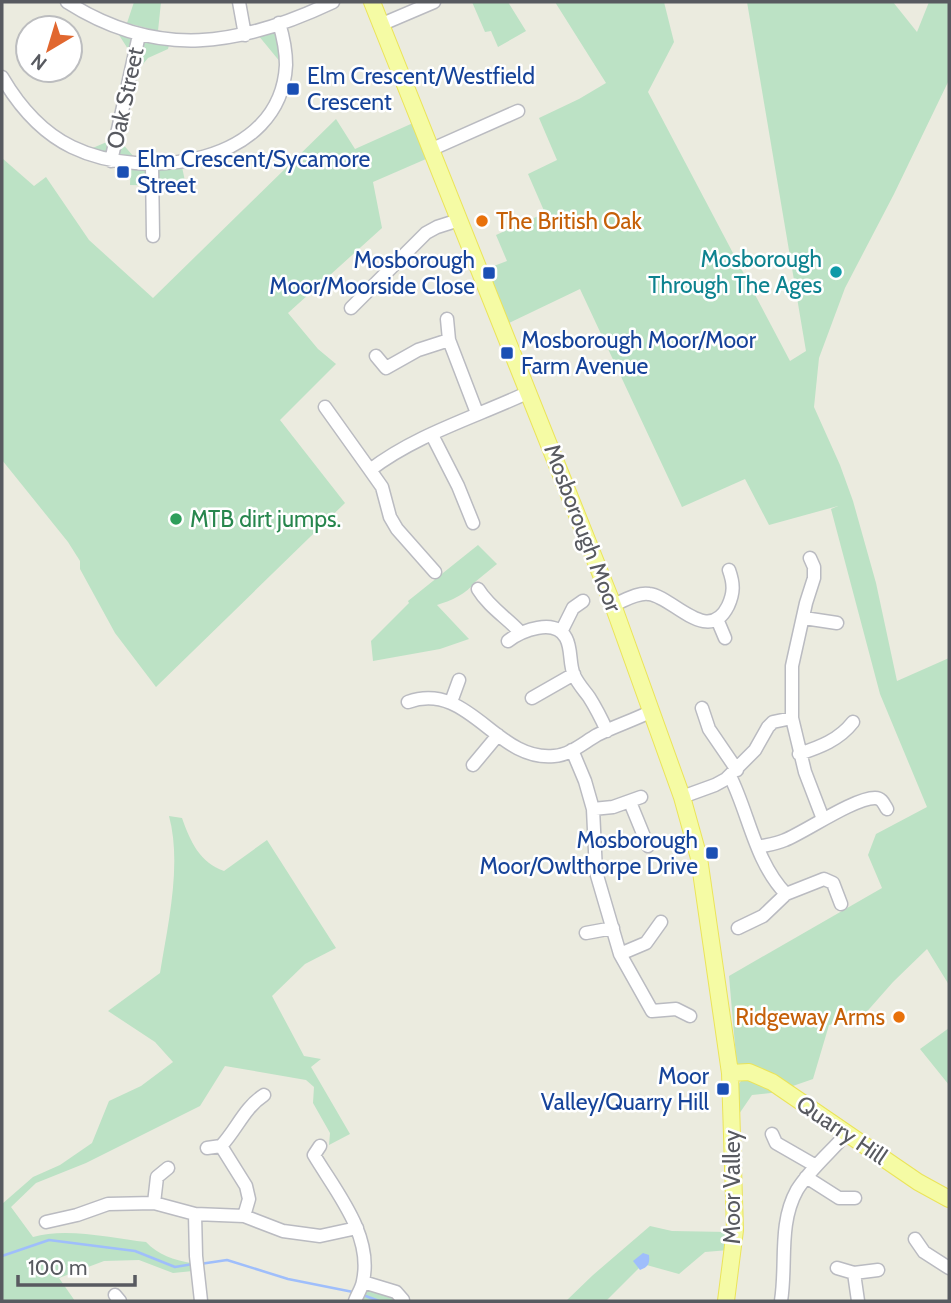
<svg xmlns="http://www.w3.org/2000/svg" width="951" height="1303" font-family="Cabin,sans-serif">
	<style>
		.green { fill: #bce2c5 }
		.water { fill: #9fbefb }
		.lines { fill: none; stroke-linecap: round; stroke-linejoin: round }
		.stream { stroke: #9fbefb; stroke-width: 2.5 }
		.minor-casing { stroke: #babbc1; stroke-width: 15 }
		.major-casing { stroke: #ebe459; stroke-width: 18 }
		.minor { stroke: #fff; stroke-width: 12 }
		.major { stroke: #f5fba4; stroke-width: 16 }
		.transit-dot { fill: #1a4fb4; stroke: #fff; stroke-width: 2.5 }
		.food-dot { fill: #e8710a; stroke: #fff; stroke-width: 2.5 }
		.culture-dot { fill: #0f9aa8; stroke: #fff; stroke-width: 2.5 }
		.leisure-dot { fill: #2e9e5b; stroke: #fff; stroke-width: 2.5 }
		.labels { text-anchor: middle; stroke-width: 5; stroke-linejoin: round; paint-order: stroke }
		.transit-label { font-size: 23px; fill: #164399; stroke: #fff; text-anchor: start }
		.street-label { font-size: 23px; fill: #585a60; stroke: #fff }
		.food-label { font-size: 23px; fill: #c56008; stroke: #fff; text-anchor: start }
		.culture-label { font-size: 23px; fill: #0d838f; stroke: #fff; text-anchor: end }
		.leisure-label { font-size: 23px; fill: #27864d; stroke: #fff; text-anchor: start }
	</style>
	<rect width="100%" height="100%" fill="#ebebdf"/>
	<path class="green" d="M134,2H161L158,31L127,23Z
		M472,2H508L526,31L498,47L491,31L485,32Z
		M555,2H664L674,42L648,92L790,361L806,351L747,2H893L917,32L929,2H949V80L894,194L845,288L819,358L814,407L840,465L853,501L876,583L897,681L949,658V985L927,949L893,982L863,1016L829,1025L813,1079L790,1087L737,1068L729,976L882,888L868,855L876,834L927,807L880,694L831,509L838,506L769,525L745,479L682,507L580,289L509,323L486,269L507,261L496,235L545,213L528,174L557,160L539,118L579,99L606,83Z
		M273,31L277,34L281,63L258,35Z
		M122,34L169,45L168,49L148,58L139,69L127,65L128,49L119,35Z
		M336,119L355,149L413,123L426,159L373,182L382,228L288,313L318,349L336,364L280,420L345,503L156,687L115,633L80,569V561L68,542L2,460V158L34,186L46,177L89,240L153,298Z
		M109,141L121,142L134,157L153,158L182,167L185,181L170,186L130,185L131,161L88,150Z
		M478,545L497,564L475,582C467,594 450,601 437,605L469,639L440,649L373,661L371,641L409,603L408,601Z
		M169,816L182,818C190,841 200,863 224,871L267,840L336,948L305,964L272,996L304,1056L321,1059L311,1067L350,1134L329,1145L330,1133L313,1103L314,1087L306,1080L225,1066L200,1106L86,1163L36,1183L11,1207L33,1237C65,1227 113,1238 146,1242C158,1255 174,1260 191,1263L193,1271L173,1273L139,1260L104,1261L59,1278L75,1301H2V1204L33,1177L60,1165L92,1143L109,1101L141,1086L173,1062L155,1042L108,1011L160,973C168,924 182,864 169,816Z
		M949,1028V1085L920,1049Z
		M751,1077L779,1092L752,1095L739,1114L737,1086L742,1080Z
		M650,1226L672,1231L728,1232L729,1250L705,1252L679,1274L643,1264L606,1301H566L593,1275Z
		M367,1290L392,1296L397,1301H366L361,1298Z"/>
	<path class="water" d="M643,1253L649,1255C650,1264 648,1267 640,1270L633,1261Z"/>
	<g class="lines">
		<path class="stream" d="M2,1256L49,1240L135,1251L175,1267L193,1264
			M200,1264L227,1260L288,1279L353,1292
			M363,1295L379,1301"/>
		<g class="minor-casing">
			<path id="minor" d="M67,2C158,60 240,46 333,2
				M239,2L245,35
				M380,25L434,2
				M2,77C19,106 41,132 72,147C144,182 281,165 286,65C286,51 283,36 279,23
				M430,150L518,111
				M111,161L139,35
				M152,166L153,236
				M351,308L426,233L437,227L459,220
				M447,319L449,340L477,413
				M376,356L386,368L418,350L449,340
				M325,407L370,470C417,434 476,417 529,392
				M432,435L458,486L473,523
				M370,470L382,487L390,517L397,529L435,572
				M810,558L814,567V578L806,603L792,666V718L805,772L823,819
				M478,589C489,607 506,617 520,632
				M613,605C624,601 637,592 649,594C672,596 708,646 728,606C734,593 734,584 729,570
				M804,618L837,623
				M717,619L725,638
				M561,632L573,608L583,601
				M508,641C521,631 555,617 566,638C572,649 569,664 574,675C578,684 584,690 589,697C596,708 602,720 607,731
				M532,698L574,674
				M408,702C469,680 496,762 554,756C570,755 583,743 597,735C615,726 634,720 652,711
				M451,702L459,680
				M702,708L709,729L737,770
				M572,750L585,781L593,809L596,872L620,954L652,1011L676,1009L690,1016
				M799,754C820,747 839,740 853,722
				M473,765L498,735
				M730,776C749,814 755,862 786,894
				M682,797L715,785L726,779L755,750L768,727L773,722L792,718
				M630,802L648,846
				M593,809L613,807L641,797
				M758,847C766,845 776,844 785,840C805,832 854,798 875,798C882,798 884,804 887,809
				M738,928L763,916L786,894L824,879L833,883L841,904
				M586,933L613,928
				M620,954L646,943L661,922
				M772,1134L776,1143L816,1166
				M320,1146L314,1155C336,1192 373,1235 363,1281C362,1288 357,1295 355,1301
				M207,1148L221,1146
				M806,1177L839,1198H855
				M154,1203L157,1177L168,1168
				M195,1214L196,1256L201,1301
				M244,1216L249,1199L246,1186L221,1146C237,1129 244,1108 264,1095
				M46,1222L77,1215L108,1204L154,1203L195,1214L244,1216L283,1231L320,1236L357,1228
				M915,1239L924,1252L949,1268
				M837,1268L854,1273L878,1270
				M854,1273L858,1301
				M363,1282L396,1292L403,1300
				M115,1295L120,1301
				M781,1301C787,1264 778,1224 797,1190C810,1169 831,1152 847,1133"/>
		</g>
		<g class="major-casing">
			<path id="major" d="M372,2L613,605L682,797L699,858L730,1073L735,1230L726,1301
				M730,1073L749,1072L772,1082L918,1182L949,1199"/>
		</g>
		<use href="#minor" class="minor"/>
		<use href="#major" class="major"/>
	</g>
	<g class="transit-dot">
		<rect x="286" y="82" width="14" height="14" rx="3.5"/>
		<rect x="116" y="165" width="14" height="14" rx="3.5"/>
		<rect x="482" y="266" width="14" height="14" rx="3.5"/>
		<rect x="500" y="346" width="14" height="14" rx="3.5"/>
		<rect x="705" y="846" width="14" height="14" rx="3.5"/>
		<rect x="716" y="1082" width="14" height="14" rx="3.5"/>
	</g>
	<g class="food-dot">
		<circle cx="482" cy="221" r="7"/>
		<circle cx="899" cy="1017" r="7"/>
	</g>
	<circle class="culture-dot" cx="836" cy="272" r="7"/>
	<circle class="leisure-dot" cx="176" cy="519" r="7"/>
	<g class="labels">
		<g class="transit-label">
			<text x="307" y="84">Elm Crescent/Westfield<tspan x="307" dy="26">Crescent</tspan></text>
			<text x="137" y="167">Elm Crescent/Sycamore<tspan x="137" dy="26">Street</tspan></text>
			<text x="475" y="268" text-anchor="end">Mosborough<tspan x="475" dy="26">Moor/Moorside Close</tspan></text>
			<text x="521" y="348">Mosborough Moor/Moor<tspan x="521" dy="26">Farm Avenue</tspan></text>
			<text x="698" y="848" text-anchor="end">Mosborough<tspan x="698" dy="26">Moor/Owlthorpe Drive</tspan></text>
			<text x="709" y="1084" text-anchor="end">Moor<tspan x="709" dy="26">Valley/Quarry Hill</tspan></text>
		</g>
		<g class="street-label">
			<text transform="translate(125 98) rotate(-78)" y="8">Oak Street</text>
			<text transform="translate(583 528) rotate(69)" y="8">Mosborough Moor</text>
			<text transform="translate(842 1130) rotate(34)" y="8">Quarry Hill</text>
			<text transform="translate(732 1187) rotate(-90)" y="8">Moor Valley</text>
		</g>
		<g class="food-label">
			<text x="496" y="229">The British Oak</text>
			<text x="885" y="1025" text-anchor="end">Ridgeway Arms</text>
		</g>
		<g class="culture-label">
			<text x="822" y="267">Mosborough<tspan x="822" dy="26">Through The Ages</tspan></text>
		</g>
		<g class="leisure-label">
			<text x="190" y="527">MTB dirt jumps.</text>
		</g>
	</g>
	<rect width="951" height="1303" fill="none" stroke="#585a60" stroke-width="7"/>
	<g transform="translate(49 49) rotate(218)"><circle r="33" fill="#ffffff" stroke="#bcbdbf" stroke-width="2"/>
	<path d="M0-5L12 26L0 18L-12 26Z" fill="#e1672f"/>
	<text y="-10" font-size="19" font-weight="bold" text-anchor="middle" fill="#585a60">N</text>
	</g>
	<path d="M18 1275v10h117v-10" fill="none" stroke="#585a60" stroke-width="3.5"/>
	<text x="28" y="1275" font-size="21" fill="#585a60" stroke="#ffffff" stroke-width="5" paint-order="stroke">100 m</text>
</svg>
